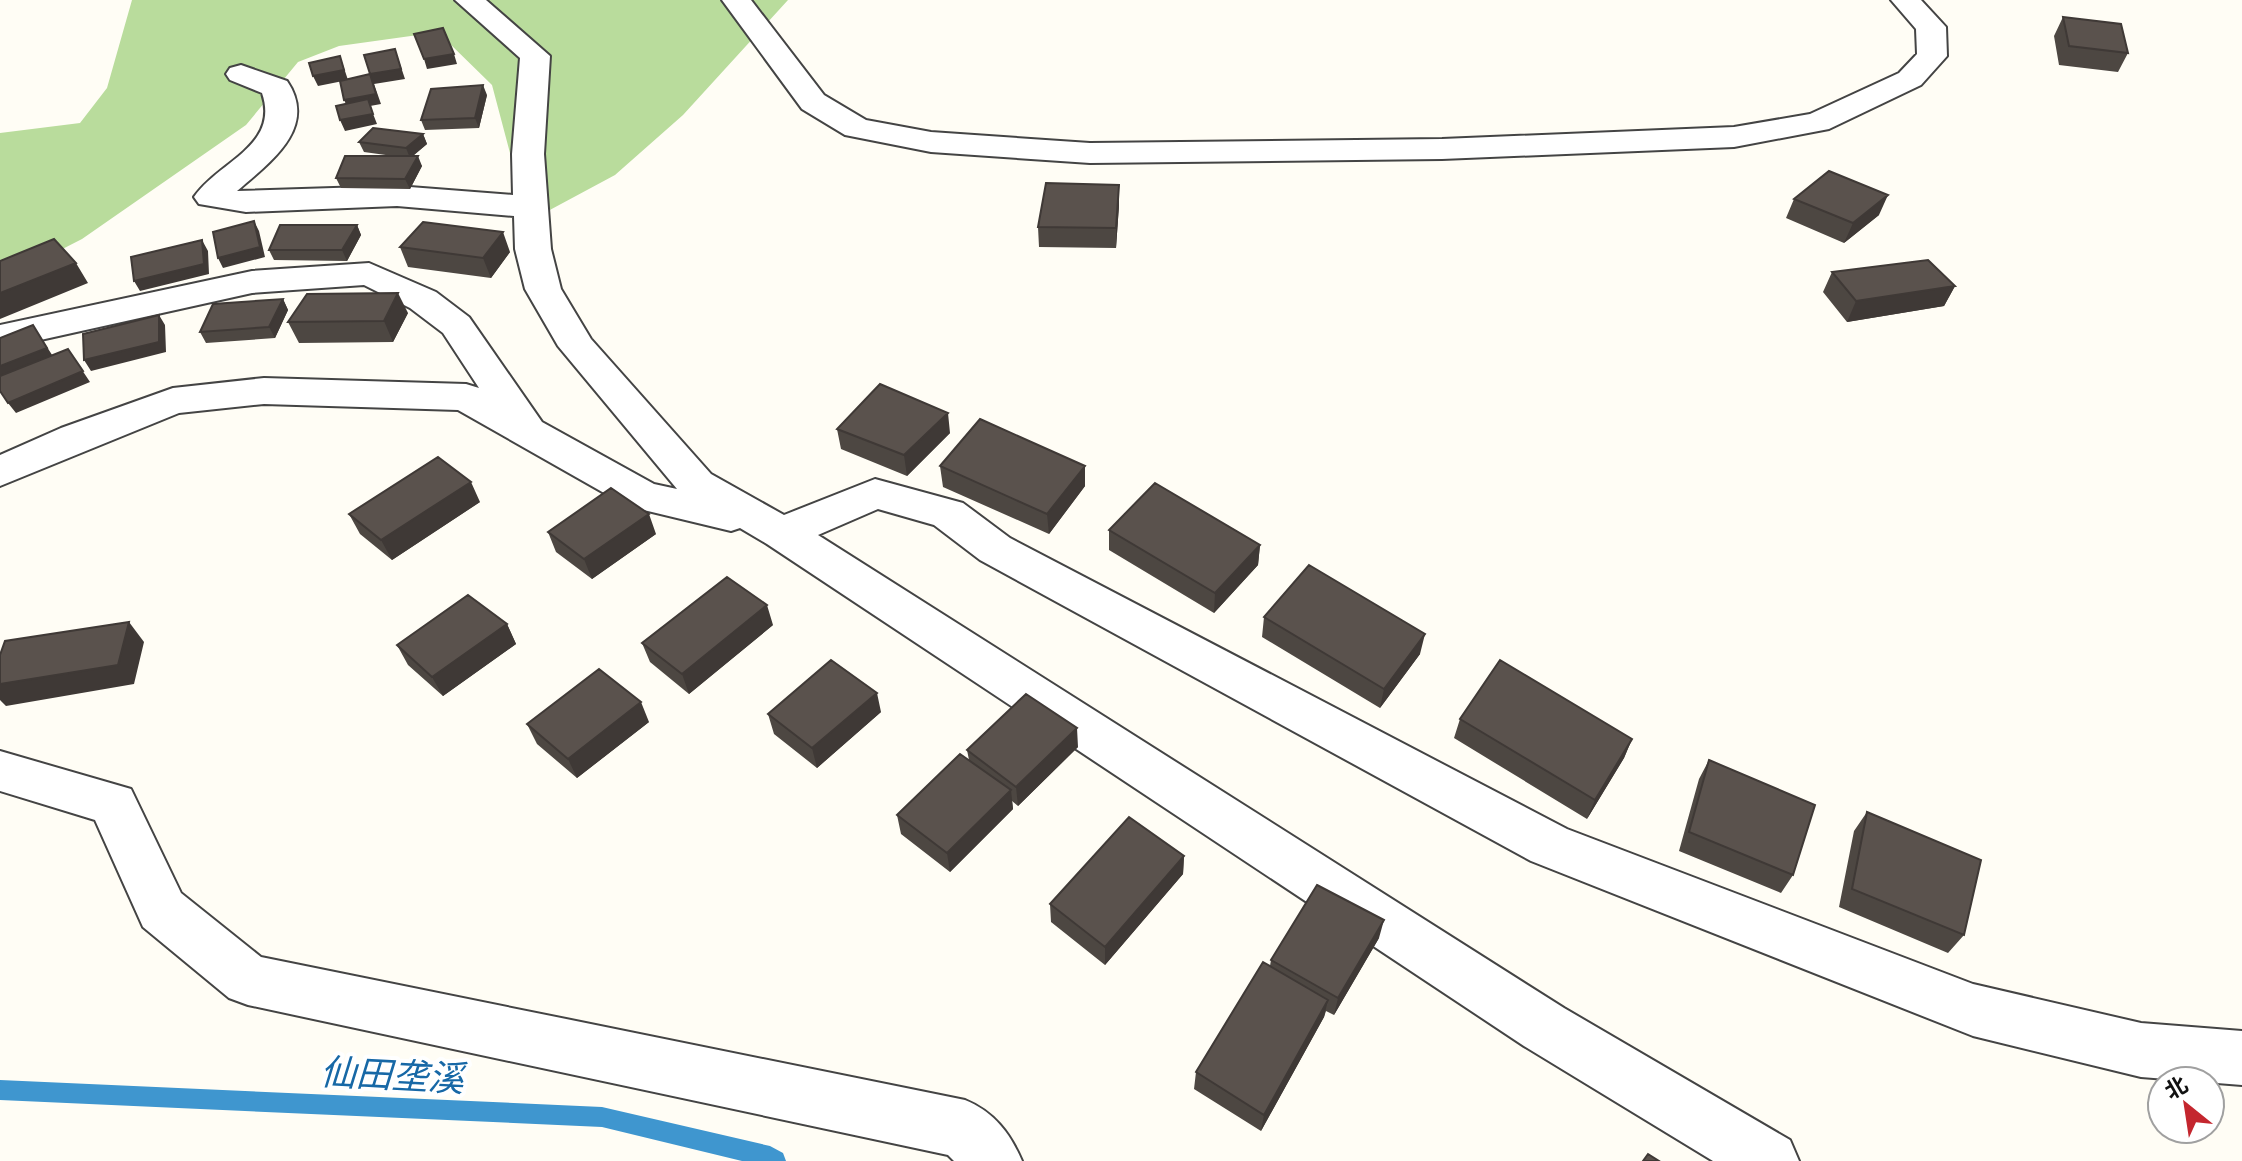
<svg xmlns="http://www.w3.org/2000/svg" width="2242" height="1161" font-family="Lora,'Noto Sans SC',serif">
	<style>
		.forest { fill: #b9dc9c }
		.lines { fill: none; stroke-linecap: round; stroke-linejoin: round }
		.stream { fill: #3f96cf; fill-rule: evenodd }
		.minor-casing { stroke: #444; stroke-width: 4 }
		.minor { fill: #fff; fill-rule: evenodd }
		.wall { fill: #4d4742 }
		.shaded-wall { fill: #3f3936 }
		.building { fill: #5a524d; stroke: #3f3936; stroke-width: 2 }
		.labels { text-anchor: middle; stroke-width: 8; stroke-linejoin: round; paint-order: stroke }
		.near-water-label { font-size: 36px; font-style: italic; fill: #1768a6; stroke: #fff }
	</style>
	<rect width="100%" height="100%" fill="#fffdf5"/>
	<path class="forest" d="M132,0H788L683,115L615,175L520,226L510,153L492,85L447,41L418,35L339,46L298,62L246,125L82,239L0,281V133L80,123L107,88Z"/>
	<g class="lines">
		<path class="stream" d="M0,1080L602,1107L770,1146L783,1153L786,1161H742L602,1127L0,1100Z"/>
		<g class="minor-casing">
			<path id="minor" d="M455,0H486L550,56L544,154L551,249L561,289L591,339L711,474L784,515L875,479L963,503L1010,538L1567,829L1973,984L2141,1023L2242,1031V1085L2141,1077L1973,1036L1531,861L980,560L934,525L878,509L818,535L1564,1008L1790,1140L1799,1161H1713L1524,1046L767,544L740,528L731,531L627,506L458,410L264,404L179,413L0,486V455L61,428L173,388L264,378L466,384L479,388L443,333L410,308L364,285L252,293L0,349V325L252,271L369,263L436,292L469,317L542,422L654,484L677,489L558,346L525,289L515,249L514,216L397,206L246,212L199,204L194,197C219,161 280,146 262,93L230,80L226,74L230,68L241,65L287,81C319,128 269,163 237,191L397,186L513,195L512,154L520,58Z
				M722,0H751L824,95L866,120L931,132L1090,143L1442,139L1734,127L1810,114L1899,73L1917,54L1916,29L1891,0H1921L1946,27L1947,56L1921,85L1829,129L1734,147L1442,159L1090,163L931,152L845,135L802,109Z
				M0,751L131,789L181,893L261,957L965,1100C994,1112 1010,1133 1022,1161H954L948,1155L248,1005L229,998L143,927L95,820L0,791Z"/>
		</g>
		<use href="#minor" class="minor"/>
	</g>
	<path class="wall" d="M2063,17L2128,53L2118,72L2059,65L2054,36Z
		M487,95L479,128L425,130L421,120Z
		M423,134L427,144L413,156L422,166L410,189L341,188L336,178L393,156L364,152L359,142Z
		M1119,185V205L1116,248L1039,247L1038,227Z
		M1794,199L1879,215L1844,243L1786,218Z
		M357,225L361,235L347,261L274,260L269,250Z
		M400,247L510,252L491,278L408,267Z
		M1832,272L1955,286L1944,306L1847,322L1823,292Z
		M283,299L288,310L275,338L206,343L200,332Z
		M408,313L393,342L299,343L288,322Z
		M837,429L950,433L907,476L841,449Z
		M940,466H1085V486L1049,534L943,487Z
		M480,502L392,560L360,534L349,514Z
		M1109,530L1260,545L1258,565L1214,613L1109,550Z
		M548,532L656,534L592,579L556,552Z
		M1264,617L1420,654L1380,708L1262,637Z
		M507,624L516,644L443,696L408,665L397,645Z
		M773,625L689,694L650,662L642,643Z
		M881,712L817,768L774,734L768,714Z
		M1460,719L1632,739L1624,758L1587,819L1454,738Z
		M649,722L577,778L537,744L527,724Z
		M1078,747L1018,806L1012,801L1013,809L950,872L901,834L897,815L969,760L967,750Z
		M1709,760L1793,875L1781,893L1679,851L1699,779Z
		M1867,812L1964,935L1948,953L1839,907L1854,831Z
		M1184,856L1183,874L1105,965L1051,922L1050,904Z
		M1379,938L1334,1015L1326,1011L1324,1017L1261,1131L1194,1089L1196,1072L1270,966L1271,960Z"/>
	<path class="shaded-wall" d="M395,49L405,79L374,84L381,104L370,106L377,124L345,131L340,120L349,110L344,100Z
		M454,54L457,64L427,69L424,59Z
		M340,56L348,80L318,86L313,76Z
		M483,85L487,95L479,128L475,118Z
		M423,134L427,144L410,158L406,148Z
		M418,156L422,166L410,189L405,179Z
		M1119,185V205L1116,248V228Z
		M1888,195L1879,215L1844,243L1853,223Z
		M254,221L259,231L265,257L223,268L218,258Z
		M357,225L361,235L347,261L342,250Z
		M503,232L510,252L491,278L483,258Z
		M202,240L208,251L209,274L140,291L134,281Z
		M76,263L88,283L0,319V293Z
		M1955,286L1944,306L1847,322L1856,301Z
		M398,293L408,313L393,342L384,321Z
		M283,299L288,310L275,338L269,327Z
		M159,315L165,325L166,352L91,371L84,360Z
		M33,325L54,358L0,380V366Z
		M68,349L90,382L16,413L8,403Z
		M948,413L950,433L907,476L904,455Z
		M1085,466V486L1049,534L1047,514Z
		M471,482L480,502L392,560L381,540Z
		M649,514L656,534L592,579L584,559Z
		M1260,545L1258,565L1214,613L1215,593Z
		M767,605L773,625L689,694L682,674Z
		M129,622L144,642L134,684L6,706L0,700V684Z
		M507,624L516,644L443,696L432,677Z
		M1425,634L1420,654L1380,708L1384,689Z
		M877,693L881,712L817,768L812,748Z
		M641,702L649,722L577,778L568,759Z
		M1077,728L1078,747L1018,806L1016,787Z
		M1632,739L1624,758L1587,819L1595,800Z
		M1011,790L1013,809L950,872L947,853Z
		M1184,856L1183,874L1105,965V947Z
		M1384,920L1379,938L1334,1015L1338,998Z
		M1328,1000L1324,1017L1261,1131L1264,1115Z"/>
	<path class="building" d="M2063,17L2121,24L2128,53L2069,46Z
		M443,28L454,54L424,59L414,34Z
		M395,49L401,69L370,74L364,55Z
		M340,56L344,70L313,76L309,63Z
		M370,74L376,94L344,100L340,81Z
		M483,85L475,118L421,120L431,89Z
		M368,99L373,114L340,120L336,106Z
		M373,128L423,134L406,148L359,142Z
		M345,156H418L405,179L336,178Z
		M1829,171L1888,195L1853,223L1794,199Z
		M1046,183L1119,185L1116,228L1038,227Z
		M254,221L260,247L218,258L213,232Z
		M423,222L503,232L483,258L400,247Z
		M280,225H357L342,250H269Z
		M54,239L76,263L0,293V261Z
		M202,240L204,264L134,281L131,257Z
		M1928,260L1955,286L1856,301L1832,272Z
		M398,293L384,321L288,322L307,294Z
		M283,299L269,327L200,332L213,304Z
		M159,315V342L84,360L83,334Z
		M33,325L47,348L0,366V338Z
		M68,349L83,371L8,403L0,391V376Z
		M880,384L948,413L904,455L837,429Z
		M980,419L1085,466L1047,514L940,466Z
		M438,457L471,482L381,540L349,514Z
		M1155,483L1260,545L1215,593L1109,530Z
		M611,488L649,514L584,559L548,532Z
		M1309,565L1425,634L1384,689L1264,617Z
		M727,577L767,605L682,674L642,643Z
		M468,595L507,624L432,677L397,645Z
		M129,622L118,665L0,684V655L5,641Z
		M831,660L877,693L812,748L768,714Z
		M1500,660L1632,739L1595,800L1460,719Z
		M599,669L641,702L568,759L527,724Z
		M1026,694L1077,728L1016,787L967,750Z
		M960,754L1011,790L947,853L897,815Z
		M1709,760L1815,805L1793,875L1689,832Z
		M1867,812L1981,860L1964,935L1852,889Z
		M1129,817L1184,856L1105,947L1050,904Z
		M1317,885L1384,920L1338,998L1271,960Z
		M1263,962L1328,1000L1264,1115L1196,1072Z
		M1648,1154L1659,1161H1643Z"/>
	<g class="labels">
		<g class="near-water-label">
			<text transform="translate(392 1075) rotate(3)" y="13">仙田垄溪</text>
		</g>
	</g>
	<g transform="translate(2186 1105) rotate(330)"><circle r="38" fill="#ffffff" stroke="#a0a0a0" stroke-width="2"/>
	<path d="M0-6L14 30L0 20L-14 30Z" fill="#c4262e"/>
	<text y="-12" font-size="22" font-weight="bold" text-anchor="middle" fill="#111111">北</text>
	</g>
</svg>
